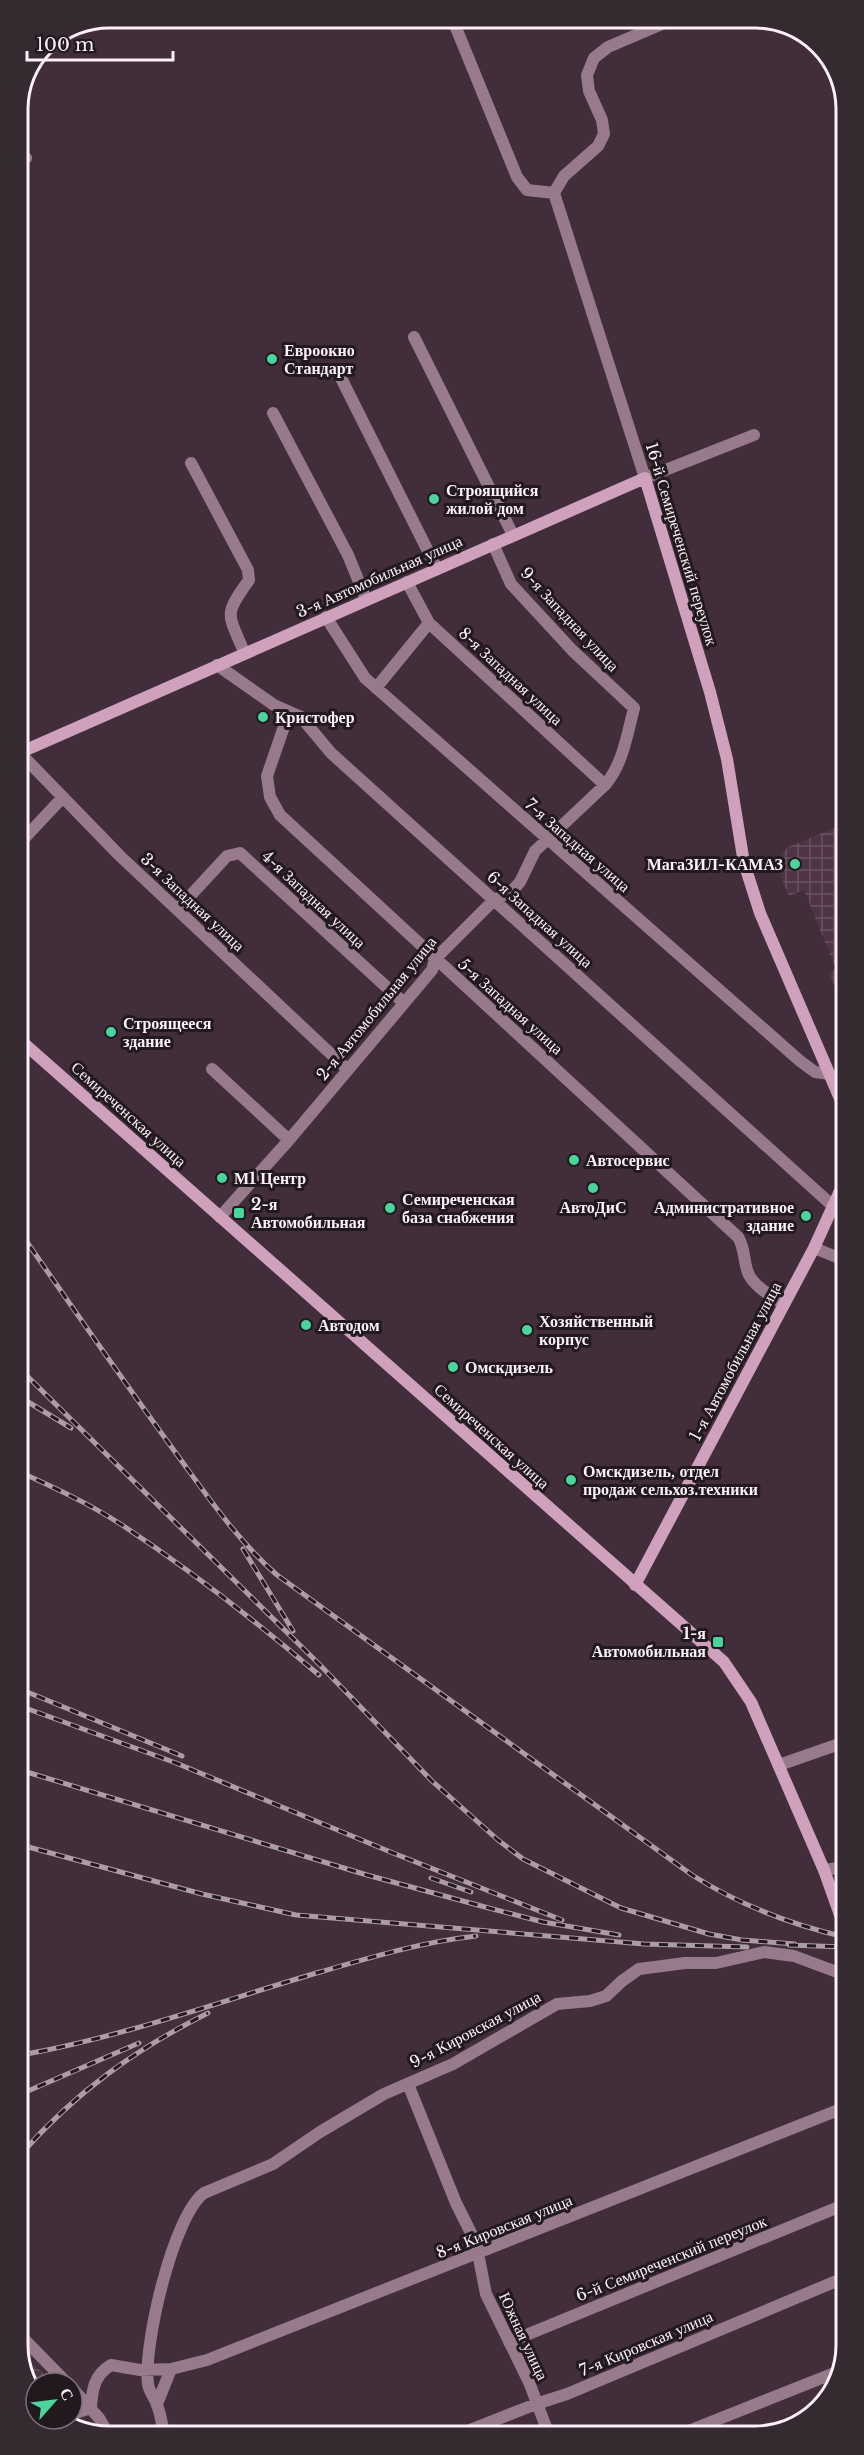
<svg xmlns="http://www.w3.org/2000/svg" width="864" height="2455" font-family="'Libre Baskerville',serif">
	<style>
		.industrial { fill: url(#industrial-grid) }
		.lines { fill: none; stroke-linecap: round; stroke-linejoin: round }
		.street { stroke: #977a8b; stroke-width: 12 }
		.secondary { stroke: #cfa1bd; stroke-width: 12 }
		.rail-casing { stroke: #ad9ca6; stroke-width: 5 }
		.rail { stroke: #22191f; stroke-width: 3; stroke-dasharray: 9; stroke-linecap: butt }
		.poi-dot { fill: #4bd49b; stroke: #22191f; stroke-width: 2 }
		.labels { text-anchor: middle; stroke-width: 6; stroke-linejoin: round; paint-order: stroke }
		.poi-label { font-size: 16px; font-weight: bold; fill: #fef0f8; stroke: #22191f; text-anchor: start }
		.street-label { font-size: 16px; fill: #fef0f8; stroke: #22191f }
		.rim { fill: none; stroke: #fef0f8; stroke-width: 3 }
	</style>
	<defs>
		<pattern id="industrial-grid" width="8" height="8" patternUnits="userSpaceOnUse" patternTransform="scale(1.5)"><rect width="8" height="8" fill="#4f3445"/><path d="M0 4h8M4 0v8" fill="none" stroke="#695261"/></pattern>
	</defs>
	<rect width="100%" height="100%" fill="#422d3a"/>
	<path class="industrial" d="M844,824V990L841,982L834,985L829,972L836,969L804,890L789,896L775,862L788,847Z
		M21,2352L53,2383H36V2393L21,2370Z"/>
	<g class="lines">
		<path class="street" d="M452,18L517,177L527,190L554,193L645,478L754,435
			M18,162L26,158
			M554,193L564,176L598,146L604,134L602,120L589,91L587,75L594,58L608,47L676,18
			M414,337L513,535
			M341,378L437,569
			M273,413L348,555L366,599
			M191,463L248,570L249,580C223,616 228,613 244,652
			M407,582L429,623L605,785
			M326,617L365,678L800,1061L815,1072L830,1074
			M217,665L274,705L301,717L331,753L834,1207
			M376,688L429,623
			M289,712L267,776L270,797L280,815L738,1237C746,1250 743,1263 749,1275C756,1288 772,1296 783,1304
			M20,753L120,856L348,1070
			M19,844L63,797
			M178,909L227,856L240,853L404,1003
			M212,1069L289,1140
			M220,1217L289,1140L432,970L435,959L494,900L512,891L520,882L535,851L605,785C623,764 627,735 634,708L572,650L511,584L493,544
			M814,1248L844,1260
			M779,1765L845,1742
			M824,1870L845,1867
			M408,2084L456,2203L476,2243L486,2294L529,2382L549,2435
			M21,2336L67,2383
			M509,2342L846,2204
			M72,2388L99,2418L110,2437
			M157,2404L171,2369L207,2360L846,2107
			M72,2414L91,2408C92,2390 94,2375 111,2365L140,2370L171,2369
			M681,2434L837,2372
			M457,2435L536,2404L567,2394L846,2277
			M165,2437C162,2426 161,2415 157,2405C155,2398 149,2392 148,2384C143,2346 173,2216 204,2193L273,2164L320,2132L384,2094L453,2064L557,2004L590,2001L606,1996L622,1981L639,1969L685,1963H716L764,1952L794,1956L845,1975"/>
		<path class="secondary" d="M19,753L645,478L710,692L727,759L744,863L760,913L844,1108
			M19,1039L724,1662L751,1702L824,1870L845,1929
			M635,1585L814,1248L844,1182"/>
		<g class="rail-casing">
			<path id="rail" d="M20,1232C72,1307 124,1382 178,1456C208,1497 238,1541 277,1575L692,1875C738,1904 792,1925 845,1937
				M20,1369L320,1665L432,1781L498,1840L523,1859L621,1908L709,1934L742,1940L795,1944
				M20,1397L71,1428
				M20,1472C55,1488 90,1504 122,1525C190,1570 257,1622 319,1675
				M243,1549L293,1631
				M20,1689L182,1756
				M20,1706L176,1763L393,1853L562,1920
				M20,1770L367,1875L485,1907L543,1922L619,1935
				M21,1845L202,1894L296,1915L644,1944L747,1947
				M431,1878L471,1892
				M789,1945L845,1947
				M21,2055C123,2037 221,2001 320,1972C372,1957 422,1942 476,1936
				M21,2094L139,2043
				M21,2154C76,2092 134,2050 208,2013"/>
		</g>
		<use href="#rail" class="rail"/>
	</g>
	<g class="poi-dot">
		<circle cx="272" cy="359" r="6"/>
		<circle cx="434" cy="499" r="6"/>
		<circle cx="263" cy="717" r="6"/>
		<circle cx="795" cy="864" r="6"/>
		<circle cx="111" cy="1032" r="6"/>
		<circle cx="574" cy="1160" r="6"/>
		<circle cx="222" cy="1178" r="6"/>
		<circle cx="593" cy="1188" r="6"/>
		<circle cx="390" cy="1208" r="6"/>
		<rect x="233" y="1207" width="12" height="12" rx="3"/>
		<circle cx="806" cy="1216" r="6"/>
		<circle cx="306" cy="1325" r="6"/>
		<circle cx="527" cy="1330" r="6"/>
		<circle cx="453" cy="1367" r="6"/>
		<circle cx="571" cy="1480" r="6"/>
		<rect x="712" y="1636" width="12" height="12" rx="3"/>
	</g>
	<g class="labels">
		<g class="poi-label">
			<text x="284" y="356">Евроокно<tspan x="284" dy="18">Стандарт</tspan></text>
			<text x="446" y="496">Строящийся<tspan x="446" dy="18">жилой дом</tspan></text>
			<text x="275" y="723">Кристофер</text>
			<text x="783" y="870" text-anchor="end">МагаЗИЛ-КАМАЗ</text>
			<text x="123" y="1029">Строящееся<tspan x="123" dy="18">здание</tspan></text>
			<text x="586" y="1166">Автосервис</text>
			<text x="234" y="1184">М1 Центр</text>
			<text x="402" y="1205">Семиреченская<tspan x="402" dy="18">база снабжения</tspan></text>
			<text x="251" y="1210">2-я<tspan x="251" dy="18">Автомобильная</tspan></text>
			<text x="593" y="1213" text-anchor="middle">АвтоДиС</text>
			<text x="794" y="1213" text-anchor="end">Административное<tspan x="794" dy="18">здание</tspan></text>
			<text x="539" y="1327">Хозяйственный<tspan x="539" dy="18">корпус</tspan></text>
			<text x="318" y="1331">Автодом</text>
			<text x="465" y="1373">Омскдизель</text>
			<text x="583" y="1477">Омскдизель, отдел<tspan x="583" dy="18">продаж сельхоз.техники</tspan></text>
			<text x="706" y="1639" text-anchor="end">1-я<tspan x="706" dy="18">Автомобильная</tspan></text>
		</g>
		<g class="street-label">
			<text transform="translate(682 544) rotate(73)" y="6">16-й Семиреченский переулок</text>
			<text transform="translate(379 576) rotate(-24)" y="6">3-я Автомобильная улица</text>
			<text transform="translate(570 619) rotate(47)" y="6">9-я Западная улица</text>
			<text transform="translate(511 676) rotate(43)" y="6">8-я Западная улица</text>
			<text transform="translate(578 845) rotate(41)" y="6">7-я Западная улица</text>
			<text transform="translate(314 899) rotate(43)" y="6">4-я Западная улица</text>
			<text transform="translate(193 902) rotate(43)" y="6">3-я Западная улица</text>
			<text transform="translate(540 919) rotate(42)" y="6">6-я Западная улица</text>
			<text transform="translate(511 1006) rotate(42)" y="6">5-я Западная улица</text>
			<text transform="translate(376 1008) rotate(-51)" y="6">2-я Автомобильная улица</text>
			<text transform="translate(129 1114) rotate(42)" y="6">Семиреченская улица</text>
			<text transform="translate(735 1361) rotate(-62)" y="6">1-я Автомобильная улица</text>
			<text transform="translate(492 1436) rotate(42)" y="6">Семиреченская улица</text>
			<text transform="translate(475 2029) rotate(-28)" y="6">9-я Кировская улица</text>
			<text transform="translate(504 2226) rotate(-22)" y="6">8-я Кировская улица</text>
			<text transform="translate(671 2258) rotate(-22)" y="6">6-й Семиреченский переулок</text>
			<text transform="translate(524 2336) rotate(65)" y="6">Южная улица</text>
			<text transform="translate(646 2343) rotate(-23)" y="6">7-я Кировская улица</text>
		</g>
	</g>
	<path d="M0 0H864V2455H0ZM109 28H755A81 81 0 0 1 836 109V2345A81 81 0 0 1 755 2426H109A81 81 0 0 1 28 2345V109A81 81 0 0 1 109 28Z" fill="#342a30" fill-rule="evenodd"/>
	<path class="rim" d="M109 28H755A81 81 0 0 1 836 109V2345A81 81 0 0 1 755 2426H109A81 81 0 0 1 28 2345V109A81 81 0 0 1 109 28Z"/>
	<g transform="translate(54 2401) rotate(62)"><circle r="28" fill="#22191f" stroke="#7a6f76" stroke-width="1.5"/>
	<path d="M0-4.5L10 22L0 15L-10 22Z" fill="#4bd49b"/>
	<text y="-9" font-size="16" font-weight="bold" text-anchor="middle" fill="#fef0f8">С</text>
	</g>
	<path d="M27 51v9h146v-9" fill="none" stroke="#fef0f8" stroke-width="3"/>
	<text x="36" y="51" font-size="18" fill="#fef0f8" stroke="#22191f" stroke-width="4.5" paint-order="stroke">100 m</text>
</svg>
